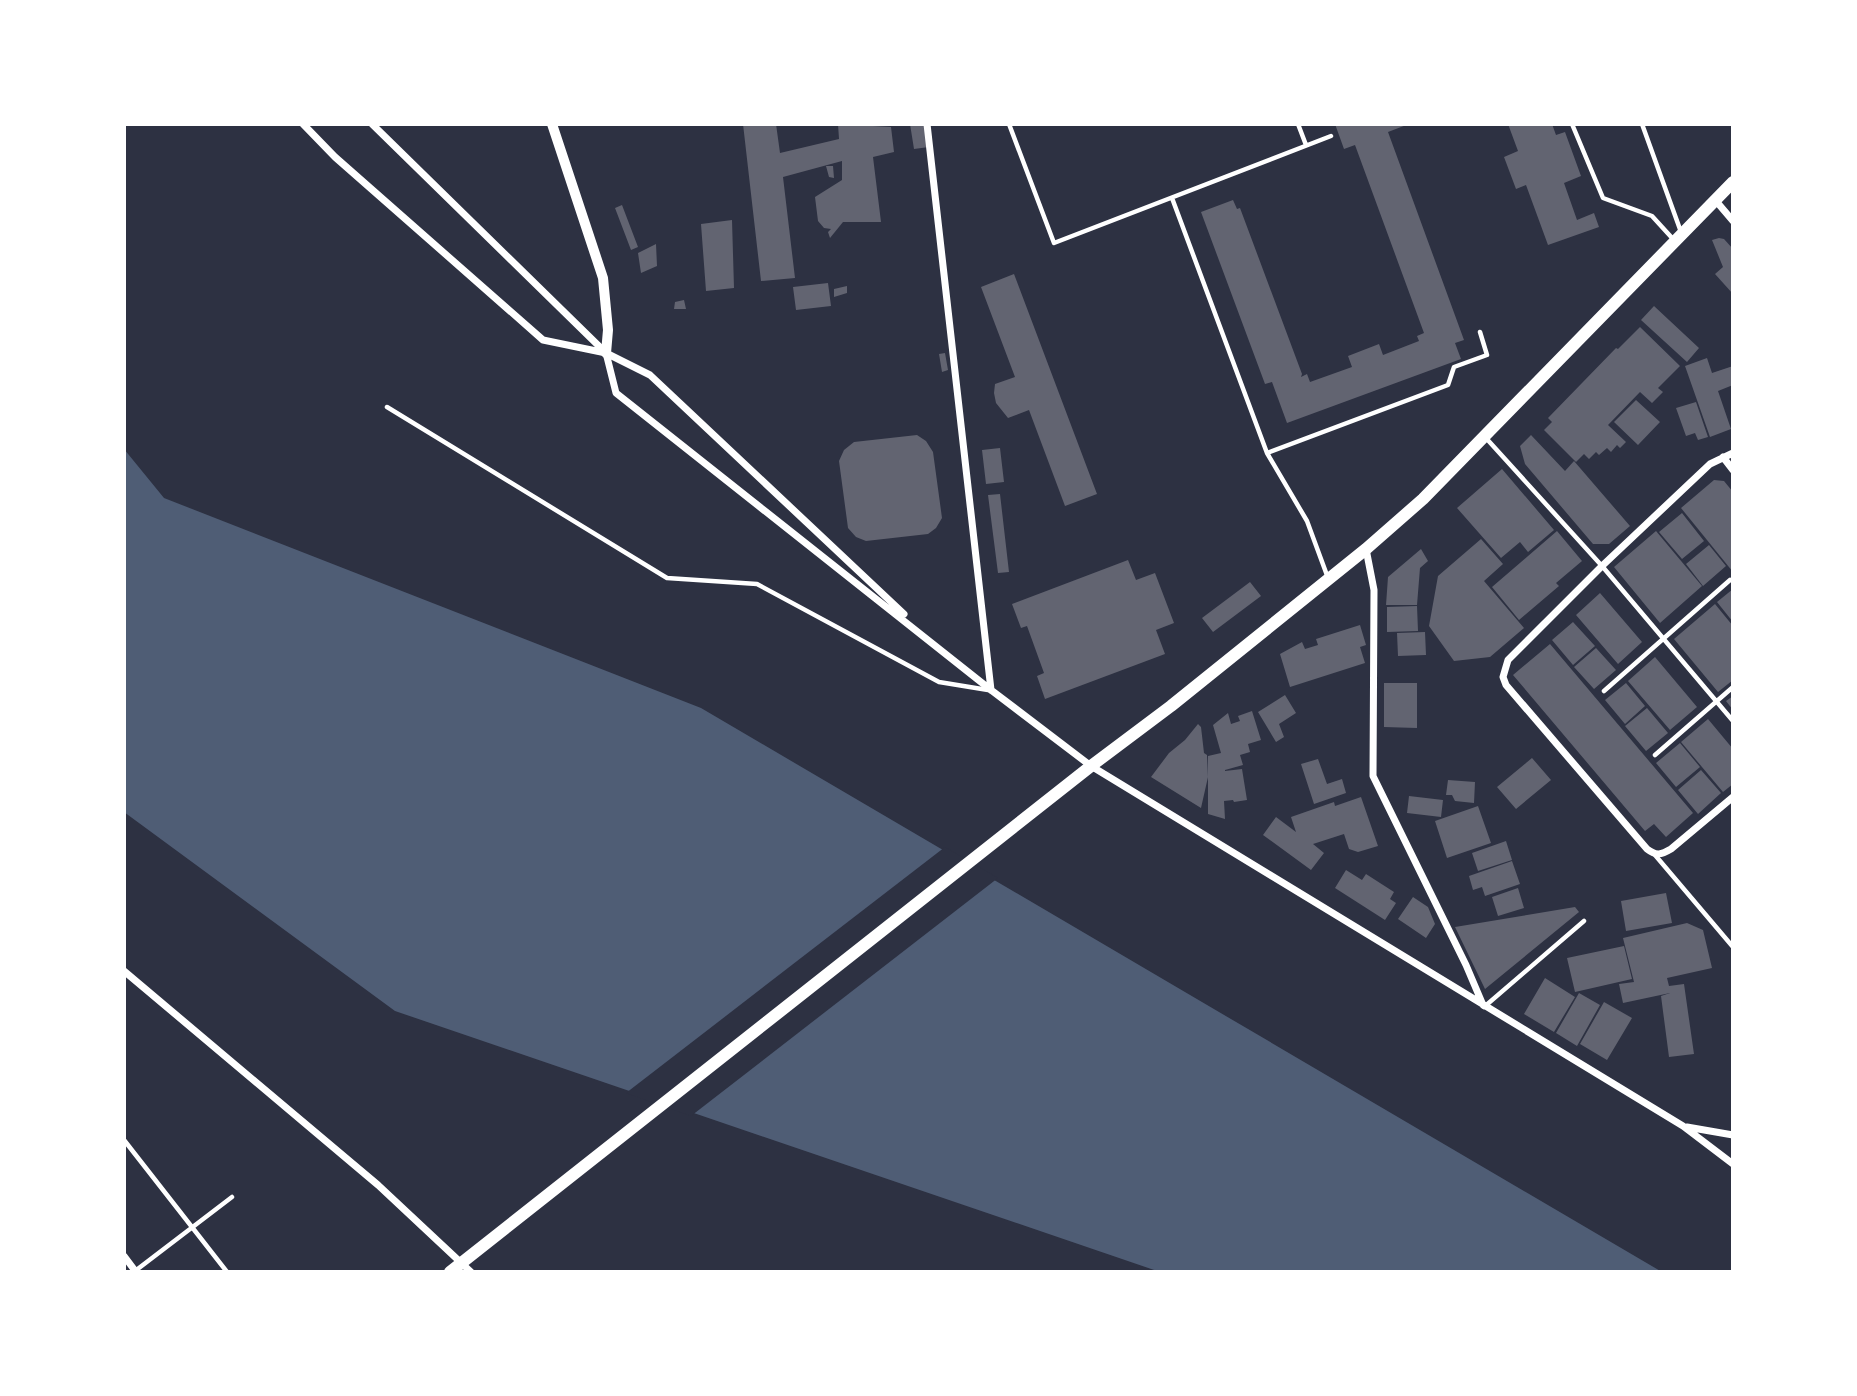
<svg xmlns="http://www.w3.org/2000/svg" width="1857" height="1396" font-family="'Roboto Serif',serif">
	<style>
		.water { fill: #4f5d75 }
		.pier { fill: #2d3142 }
		.building { fill: #626471 }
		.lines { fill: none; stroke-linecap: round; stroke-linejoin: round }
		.service { stroke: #fff; stroke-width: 4.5 }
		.minor { stroke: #fff; stroke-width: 7 }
		.tertiary { stroke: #fff; stroke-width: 10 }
		.primary { stroke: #fff; stroke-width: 12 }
	</style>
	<rect width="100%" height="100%" fill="#2d3142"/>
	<path class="water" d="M124,449L164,498L701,708L1662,1272H1160L395,1011L124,812Z"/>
	<path class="pier" d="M945,847L998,878L691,1116L626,1093Z"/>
	<path class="building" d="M743,124H776L780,153L839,139L838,124L891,127L894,152L873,157L881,222H843L830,238L828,232L831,229L824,228L818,221L815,197L842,180V161L783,177L795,278L761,281Z
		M910,124H927L929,147L914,149Z
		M1335,124H1409L1388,132L1464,340L1455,343L1461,359L1287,423L1272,382L1265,384L1201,212L1233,200L1237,209L1240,208L1302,374L1301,377L1307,374L1310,382L1352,367L1348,356L1379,344L1383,355L1419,341L1417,336L1424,333L1355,145L1344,149Z
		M1508,124H1552L1556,135L1565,132L1581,176L1564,183L1577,220L1594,213L1599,227L1548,245L1526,185L1516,189L1504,157L1518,151Z
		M826,166H833L834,178L829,177Z
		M622,205L638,247L631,250L615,208Z
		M732,220L734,288L706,291L701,224Z
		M1719,238L1724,239L1733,249V294L1715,274L1723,267L1712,240Z
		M656,244L657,266L641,273L638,253Z
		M1014,274L1097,494L1065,506L1029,410L1008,418L996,403L994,393L995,384L1015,377L981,287Z
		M828,283L831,306L796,310L793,287Z
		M847,286V293L834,297V289Z
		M684,300L686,309H674L675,302Z
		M1654,306L1699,348L1687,362L1641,320Z
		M1640,327L1680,366L1658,388L1663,392L1652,403L1640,392L1608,425L1626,442L1620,448L1617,445L1611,452L1607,448L1599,455L1596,452L1589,459L1584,454L1576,462L1544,430L1552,422L1548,418L1616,348L1618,349Z
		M945,353L948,370L942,372L939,354Z
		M1707,358L1712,373L1733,366V385L1718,391L1731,429L1710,437L1685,366Z
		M1636,400L1660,422L1638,445L1614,422Z
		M1696,402L1708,437L1698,440L1695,433L1686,436L1676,408Z
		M917,435L926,441L933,452L942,518L936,528L928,534L866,541L856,537L848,528L839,461L844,450L854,442Z
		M1531,435L1565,471L1574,461L1630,526L1609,544H1593L1525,464L1520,446Z
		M1000,448L1004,482L986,484L982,450Z
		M1502,469L1554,530L1528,552L1520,542L1501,558L1457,508Z
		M1714,480L1724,481L1733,492V572L1681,508Z
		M1000,494L1009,572L998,573L988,495Z
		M1682,513L1704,541L1682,559L1659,532Z
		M1557,531L1582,561L1556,583L1559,586L1519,620L1492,587Z
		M1656,531L1702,586L1660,623L1614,567Z
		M1481,539L1503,564L1484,581L1524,628L1490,657L1454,661L1429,626L1438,576Z
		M1709,545L1726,566L1703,586L1686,564Z
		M1421,549L1428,561L1420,568L1417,605H1386L1388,577Z
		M1128,560L1136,580L1155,573L1174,623L1156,630L1165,654L1045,699L1037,676L1044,673L1027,626L1021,628L1012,604Z
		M1250,582L1261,596L1213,632L1202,618Z
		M1733,589V622L1717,602Z
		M1600,593L1642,642L1618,664L1576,615Z
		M1715,604L1733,626V680L1718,692L1674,639Z
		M1417,606L1418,631L1387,632V607Z
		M1573,622L1595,646L1573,665L1552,640Z
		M1360,625L1366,645L1360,647L1365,663L1290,687L1280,654L1302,642L1305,649L1318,645L1316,639Z
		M1425,632L1426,655L1398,656L1397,633Z
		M1550,644L1693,813L1666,837L1654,824L1645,831L1513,675Z
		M1596,648L1616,670L1594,689L1574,667Z
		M1655,657L1697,707L1670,730L1628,681Z
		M1384,683H1417V728L1384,727Z
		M1626,683L1645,706L1625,724L1605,700Z
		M1285,695L1296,713L1279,724L1284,737L1276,742L1258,712Z
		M1733,696V710L1726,701Z
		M1647,708L1668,733L1646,751L1625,726Z
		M1252,711L1261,740L1248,744L1250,752L1240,755L1243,765L1225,770V771L1242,769L1247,800L1234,802L1233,800L1224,801L1225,819L1208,814V756L1221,753L1213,725L1228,713L1231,724L1240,721L1238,716Z
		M1708,719L1733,749V784L1723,792L1681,742Z
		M1198,724L1201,727L1204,753L1207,755L1208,777L1201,808L1151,777L1169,753L1185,740Z
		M1680,743L1700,767L1676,787L1656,763Z
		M1532,758L1551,780L1516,809L1497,787Z
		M1318,759L1327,784L1342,779L1346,793L1314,804L1301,764Z
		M1701,770L1721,793L1698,814L1678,790Z
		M1448,780L1475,782L1474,803L1455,801L1452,795H1446Z
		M1409,796L1443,800L1441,817L1407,813Z
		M1361,797L1378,846L1358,852L1349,849L1344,834L1313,844L1324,853L1311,870L1263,835L1276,817L1296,832L1291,817L1334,802L1335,806Z
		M1478,806L1491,843L1447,858L1435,821Z
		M1506,841L1512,860L1478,871L1472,853Z
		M1512,861L1520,884L1485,896L1482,887L1473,890L1469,876Z
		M1346,870L1362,880L1366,874L1394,892L1390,899L1396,903L1385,920L1335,888Z
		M1518,888L1524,908L1498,916L1492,897Z
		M1666,893L1672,923L1626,931L1621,901Z
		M1413,897L1428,907L1435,924L1426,938L1398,919Z
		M1575,907L1579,912L1485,989L1455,927Z
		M1687,923L1703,930L1712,968L1667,978L1669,986L1684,984L1694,1054L1669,1057L1661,996L1670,993L1623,1003L1619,984L1634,982L1623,938Z
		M1624,946L1632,979L1575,992L1567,958Z
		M1545,978L1575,997L1554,1032L1524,1014Z
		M1579,993L1600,1005L1577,1046L1556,1033Z
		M1604,1002L1632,1018L1607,1060L1580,1044Z"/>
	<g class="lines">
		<path class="service" d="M1009,124L1054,243L1331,136
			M1298,124L1306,145
			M1572,124L1603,198L1652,216L1673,239
			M1642,124L1681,232
			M1172,198L1267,453L1307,521L1328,578
			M387,407L667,578L757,584L939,682L988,690
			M1485,437L1602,566L1733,721
			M1267,453L1448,385L1454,367L1487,355L1480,332
			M1604,691L1730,580
			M1655,755L1733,687
			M1655,855L1733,947
			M1484,1007L1584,921
			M124,1140L227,1272
			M135,1271L232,1197"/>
		<path class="minor" d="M303,124L335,157L543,340L606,353L650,375L904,614
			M372,124L606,353L616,393L991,690L1091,766L1683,1126L1733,1164
			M927,124L991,690
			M1716,201L1733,221
			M1733,453L1710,464L1602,566L1508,660L1503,677L1506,685L1647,849C1656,856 1661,855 1671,849L1733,797
			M1723,457L1733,470
			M1366,549L1374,590L1373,776L1466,965L1483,1005
			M124,971L378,1185L471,1272
			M1687,1127L1733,1135
			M124,1256L136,1272"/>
		<path class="tertiary" d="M552,124L603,278L608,330L606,353"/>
		<path class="primary" d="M450,1272L1091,766L1171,706L1366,549L1423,499L1733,182"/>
	</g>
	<rect width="1857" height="1396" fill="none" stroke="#ffffff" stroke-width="252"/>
</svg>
